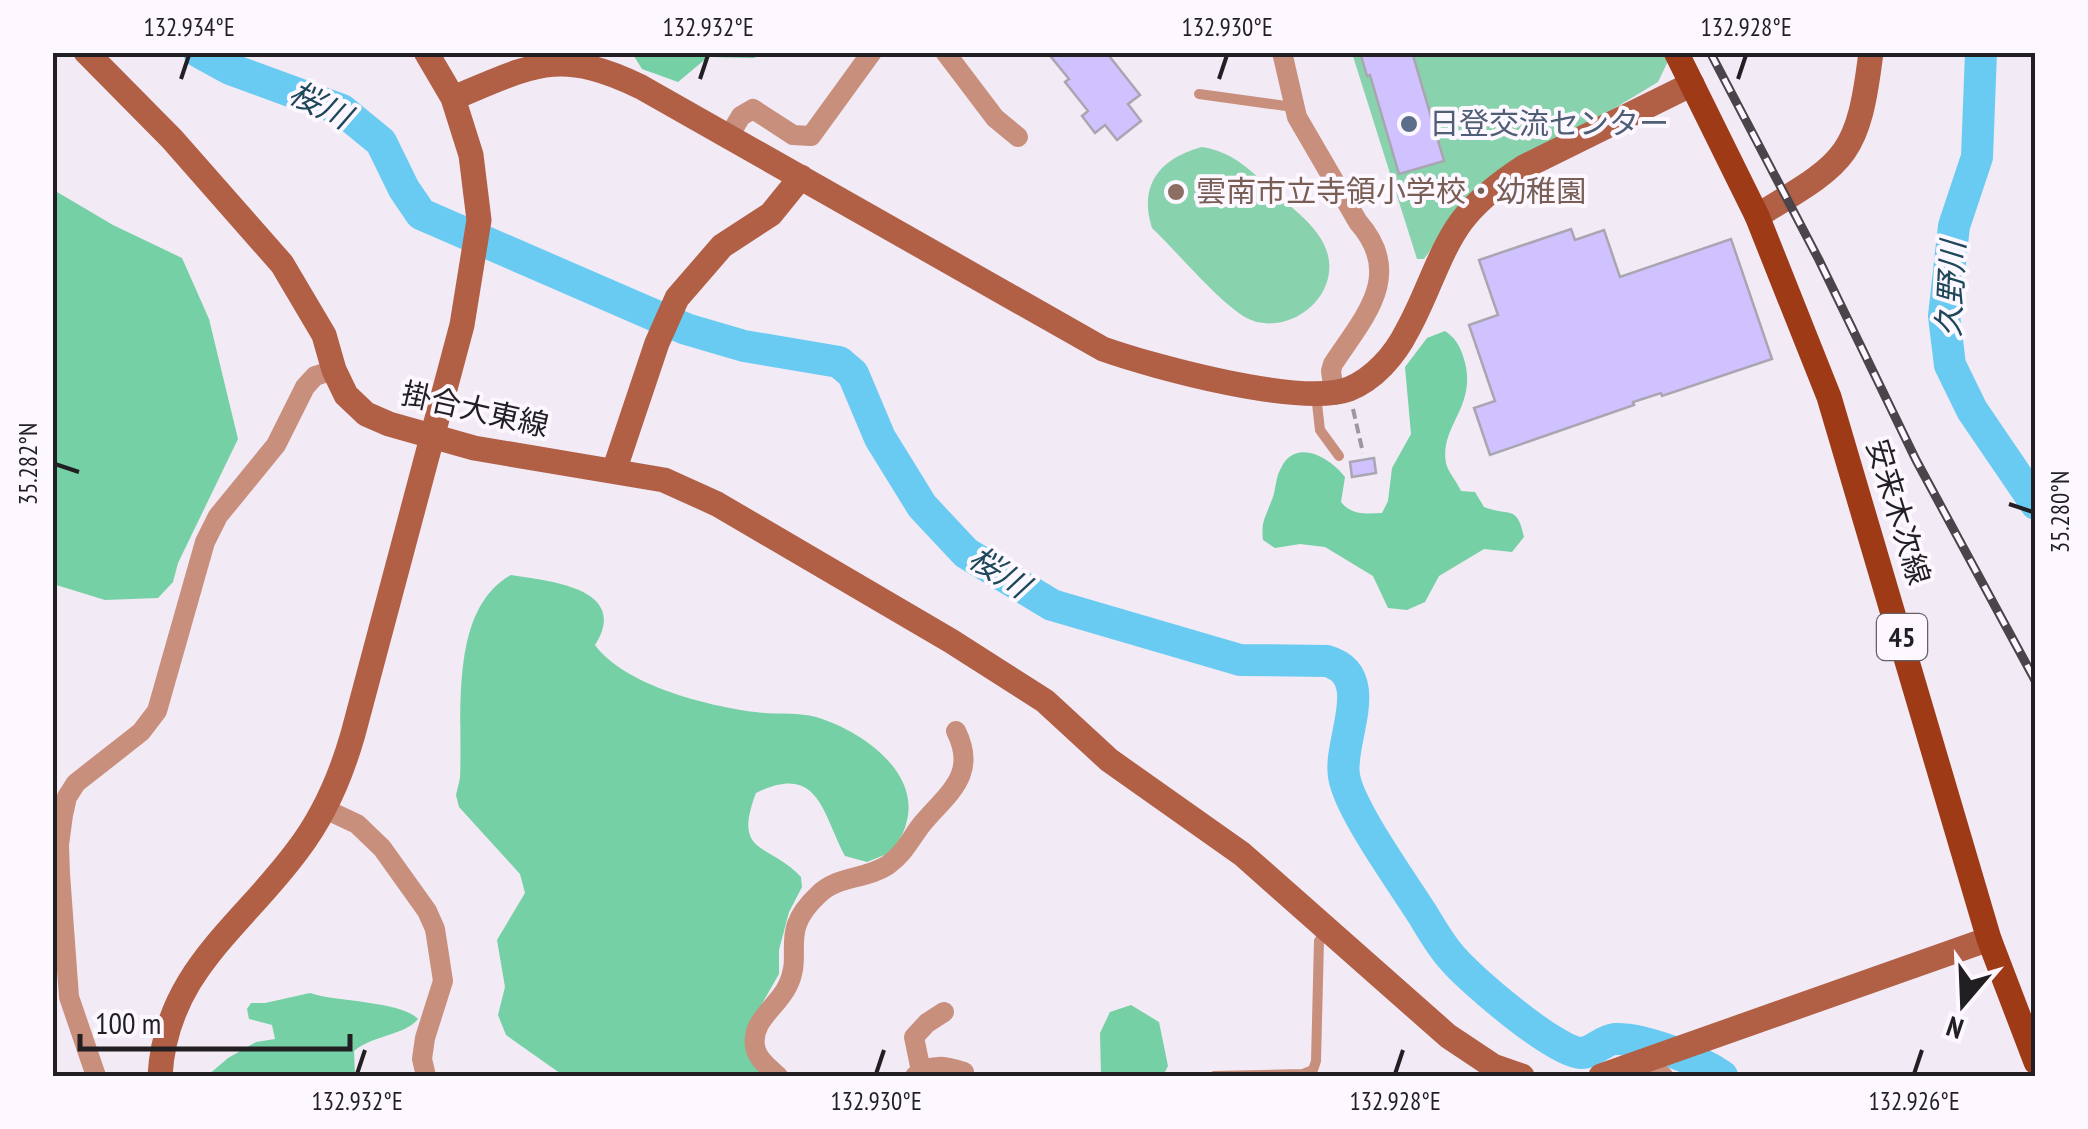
<svg xmlns="http://www.w3.org/2000/svg" width="2088" height="1129" font-family="'PT Sans Narrow','Noto Sans JP',sans-serif">
	<style>
		.green { fill: #88d2ad }
		.forest { fill: #76d0a5 }
		.lines { fill: none; stroke-linecap: round; stroke-linejoin: round }
		.river { stroke: #69cbf2; stroke-width: 32 }
		.building { fill: #d0c1ff; stroke: #a9a6b2; stroke-width: 2.5 }
		.path { stroke: #9d979f; stroke-width: 4; stroke-dasharray: 10 5; stroke-linecap: butt }
		.lane { stroke: #c98f7d; stroke-width: 10 }
		.street { stroke: #c98f7d; stroke-width: 20 }
		.secondary { stroke: #b15f45; stroke-width: 25 }
		.primary { stroke: #9e3a16; stroke-width: 25 }
		.rail-casing { stroke: #49454a; stroke-width: 9 }
		.rail { stroke: #fdf8ff; stroke-width: 5; stroke-dasharray: 15; stroke-linecap: butt }
		.ticks { fill: none; stroke: #221f23; stroke-width: 4 }
		.service-dot { fill: #5c6f8a; stroke: #fdf8ff; stroke-width: 4 }
		.education-dot { fill: #8d6e63; stroke: #fdf8ff; stroke-width: 4 }
		.labels { text-anchor: middle; stroke-width: 8; stroke-linejoin: round; paint-order: stroke }
		.shield { fill: #fdf8ff; stroke: #646065; stroke-width: 2.5 }
		.shield-label { font-size: 28px; font-weight: bold; fill: #221f23 }
		.service-label { font-size: 30px; fill: #4e5e75; stroke: #fdf8ff; text-anchor: start }
		.education-label { font-size: 30px; fill: #785e54; stroke: #fdf8ff; text-anchor: start }
		.street-label { font-size: 30px; fill: #221f23; stroke: #fdf8ff }
		.water-label { font-size: 32px; font-style: italic; fill: #1e4859; stroke: #fdf8ff }
		.neatline { fill: none; stroke: #221f23; stroke-width: 4 }
		.ticks-label { font-size: 25px; text-anchor: middle; fill: #221f23 }
	</style>
	<rect width="100%" height="100%" fill="#f2eaf5"/>
	<path class="green" d="M1665,52L1668,61L1658,82L1469,196L1424,259H1417L1352,53Z
		M1202,147C1233,152 1249,169 1272,190C1291,208 1319,226 1327,252C1342,300 1281,343 1240,314C1210,292 1180,255 1152,228C1138,184 1161,158 1202,147Z"/>
	<path class="forest" d="M632,53H762L754,58L708,57L678,82L642,69Z
		M52,189L113,225L182,258L209,319L238,439L178,563L173,582L158,598L105,600L53,584Z
		M1445,331C1455,338 1459,344 1463,356C1480,405 1439,425 1446,463C1448,472 1457,482 1461,491L1475,492L1484,507C1510,517 1517,504 1524,537L1512,552L1484,549L1439,576L1425,602L1407,610L1388,608L1373,576L1325,547L1300,544L1275,548L1263,540C1261,522 1265,518 1271,502C1276,492 1275,480 1280,470C1294,437 1329,456 1345,477L1341,502C1351,515 1366,514 1382,513L1388,501L1392,468L1411,434L1405,367L1427,338Z
		M511,575C549,581 631,588 595,645C624,685 707,706 755,712C775,715 797,712 816,717C860,730 922,772 906,824C904,834 896,843 892,852L867,862L845,856C822,813 819,762 756,793C732,856 769,842 801,877L802,887L789,912L779,950V974L755,1016L768,1076H564L506,1035L498,1015L505,987L497,940L525,893L520,874L459,807L456,795L460,778C463,717 448,610 511,575Z
		M310,993C336,1002 402,1001 418,1019C404,1036 375,1034 354,1051L355,1076H207L228,1058L256,1042L275,1039L272,1025L249,1019L247,1009L251,1003H265Z
		M1131,1005L1159,1022L1168,1066L1163,1076H1101L1100,1033L1110,1012Z"/>
	<g class="lines">
		<path class="river" d="M199,52L230,69L342,110L381,142L404,189L421,214L686,329L744,346L839,362L853,374L880,438L922,506L966,553L1052,605L1240,660L1327,661C1378,676 1338,740 1344,776C1349,809 1403,883 1423,915C1432,930 1441,946 1453,959C1471,980 1556,1053 1581,1053C1593,1053 1603,1040 1615,1039C1645,1038 1698,1060 1722,1076
			M1981,52L1977,157L1954,226L1944,316L1950,365L1972,410L2036,504"/>
	</g>
	<path class="building" d="M1047,52H1106L1140,95L1128,104L1141,121L1117,140L1105,125L1095,133L1082,116L1088,111L1065,82L1069,79Z
		M1360,52H1412L1444,161L1399,174L1370,75L1367,76Z
		M1571,229L1575,240L1604,230L1620,277L1731,239L1772,359L1662,396L1661,393L1633,402L1634,405L1490,455L1474,408L1495,401L1469,325L1498,315L1479,260Z
		M1374,458L1376,473L1352,477L1350,462Z"/>
	<g class="lines">
		<path class="path" d="M1353,409L1363,453"/>
		<path class="lane" d="M1199,94L1293,107
			M1316,395L1320,430L1339,456
			M1214,1076L1303,1074L1313,1070L1316,1061L1319,941L1325,931"/>
		<path class="street" d="M945,52L995,118L1018,137
			M1282,52L1297,117L1358,222C1405,275 1364,317 1333,364L1331,371L1334,393
			M729,136L741,116L753,109L793,135L811,136L872,52
			M325,809L357,824L382,848L427,911L435,929L443,981L425,1038L422,1059L426,1076
			M1645,1062L1663,1076
			M921,1071L914,1037L927,1023L944,1012
			M96,1076L69,997L60,874L59,845L63,815L67,797L76,783L141,732L157,711L205,542L218,516L276,445L305,387L315,376L334,370
			M778,1076C769,1068 757,1059 755,1046C751,1021 777,1007 787,987C805,953 777,933 818,895C838,875 865,880 888,865C904,854 911,838 922,824C948,793 978,775 956,731
			M915,1076C930,1063 946,1066 964,1072"/>
		<path class="secondary" d="M86,52L172,139L282,264L324,335L334,370L346,395L366,414L389,424L474,448L664,480L717,504L951,641L1045,701L1109,760L1242,854L1448,1036L1493,1066L1522,1076
			M453,98C533,65 558,47 641,87L1103,349C1154,367 1301,407 1349,389C1374,379 1395,355 1407,331C1427,296 1438,254 1461,222C1478,199 1501,182 1524,167L1692,84
			M1757,216C1845,162 1858,159 1871,52
			M614,471L657,343L677,298L722,246L771,214L801,177
			M160,1076C166,972 240,928 297,851C324,816 341,776 353,734L462,325L479,220L471,155L453,98L426,52
			M1601,1076L1989,939"/>
		<path class="primary" d="M1676,52L1757,216L1829,397L1989,939L2036,1062"/>
		<g class="rail-casing">
			<path id="rail" d="M1710,52L1819,260L1916,460L2036,682"/>
		</g>
		<use href="#rail" class="rail"/>
	</g>
	<path class="ticks" d="M181,79L189,55M700,79L708,55M1219,79L1227,55M1738,79L1746,55M55,464L79,472M2009,504L2033,512M357,1074L365,1050M876,1074L884,1050M1395,1074L1403,1050M1914,1074L1922,1050"/>
	<circle class="service-dot" cx="1409" cy="124" r="10"/>
	<circle class="education-dot" cx="1176" cy="192" r="10"/>
	<g class="labels">
		<rect class="shield" x="1877" y="614" width="50" height="46" rx="8"/>
		<g class="shield-label">
			<text x="1902" y="647">45</text>
		</g>
		<g class="service-label">
			<text x="1429" y="134">日登交流センター</text>
		</g>
		<g class="education-label">
			<text x="1196" y="202">雲南市立寺領小学校・幼稚園</text>
		</g>
		<g class="street-label">
			<text transform="translate(475 410) rotate(13)" y="10">掛合大東線</text>
			<text transform="translate(1898 512) rotate(73)" y="10">安来木次線</text>
		</g>
		<g class="water-label">
			<text transform="translate(320 105) rotate(27)" y="11">桜川</text>
			<text transform="translate(1951 289) rotate(-87)" y="11">久野川</text>
			<text transform="translate(999 572) rotate(33)" y="11">桜川</text>
		</g>
	</g>
	<rect width="2088" height="1129" fill="none" stroke="#fdf8ff" stroke-width="110"/>
	<g transform="translate(1963 1004) rotate(199)" stroke="#fdf8ff" stroke-width="8" paint-order="stroke">
	<path d="M0-8L18 38L0 25L-18 38Z" fill="#221f23"/>
	<text y="-15" font-size="28" font-weight="bold" text-anchor="middle" fill="#221f23">N</text>
	</g>
	<path d="M80 1034v15h270v-15" fill="none" stroke="#221f23" stroke-width="5"/>
	<text x="95" y="1034" font-size="30" fill="#221f23" stroke="#fdf8ff" stroke-width="8" paint-order="stroke">100 m</text>
	<rect x="55" y="55" width="1978" height="1019" class="neatline"/>
	<g class="ticks-label">
		<text x="189" y="36">132.934°E</text>
		<text x="708" y="36">132.932°E</text>
		<text x="1227" y="36">132.930°E</text>
		<text x="1746" y="36">132.928°E</text>
		<text transform="translate(28 464) rotate(-90)" y="9">35.282°N</text>
		<text transform="translate(2060 512) rotate(-90)" y="9">35.280°N</text>
		<text x="357" y="1110">132.932°E</text>
		<text x="876" y="1110">132.930°E</text>
		<text x="1395" y="1110">132.928°E</text>
		<text x="1914" y="1110">132.926°E</text>
	</g>
</svg>
